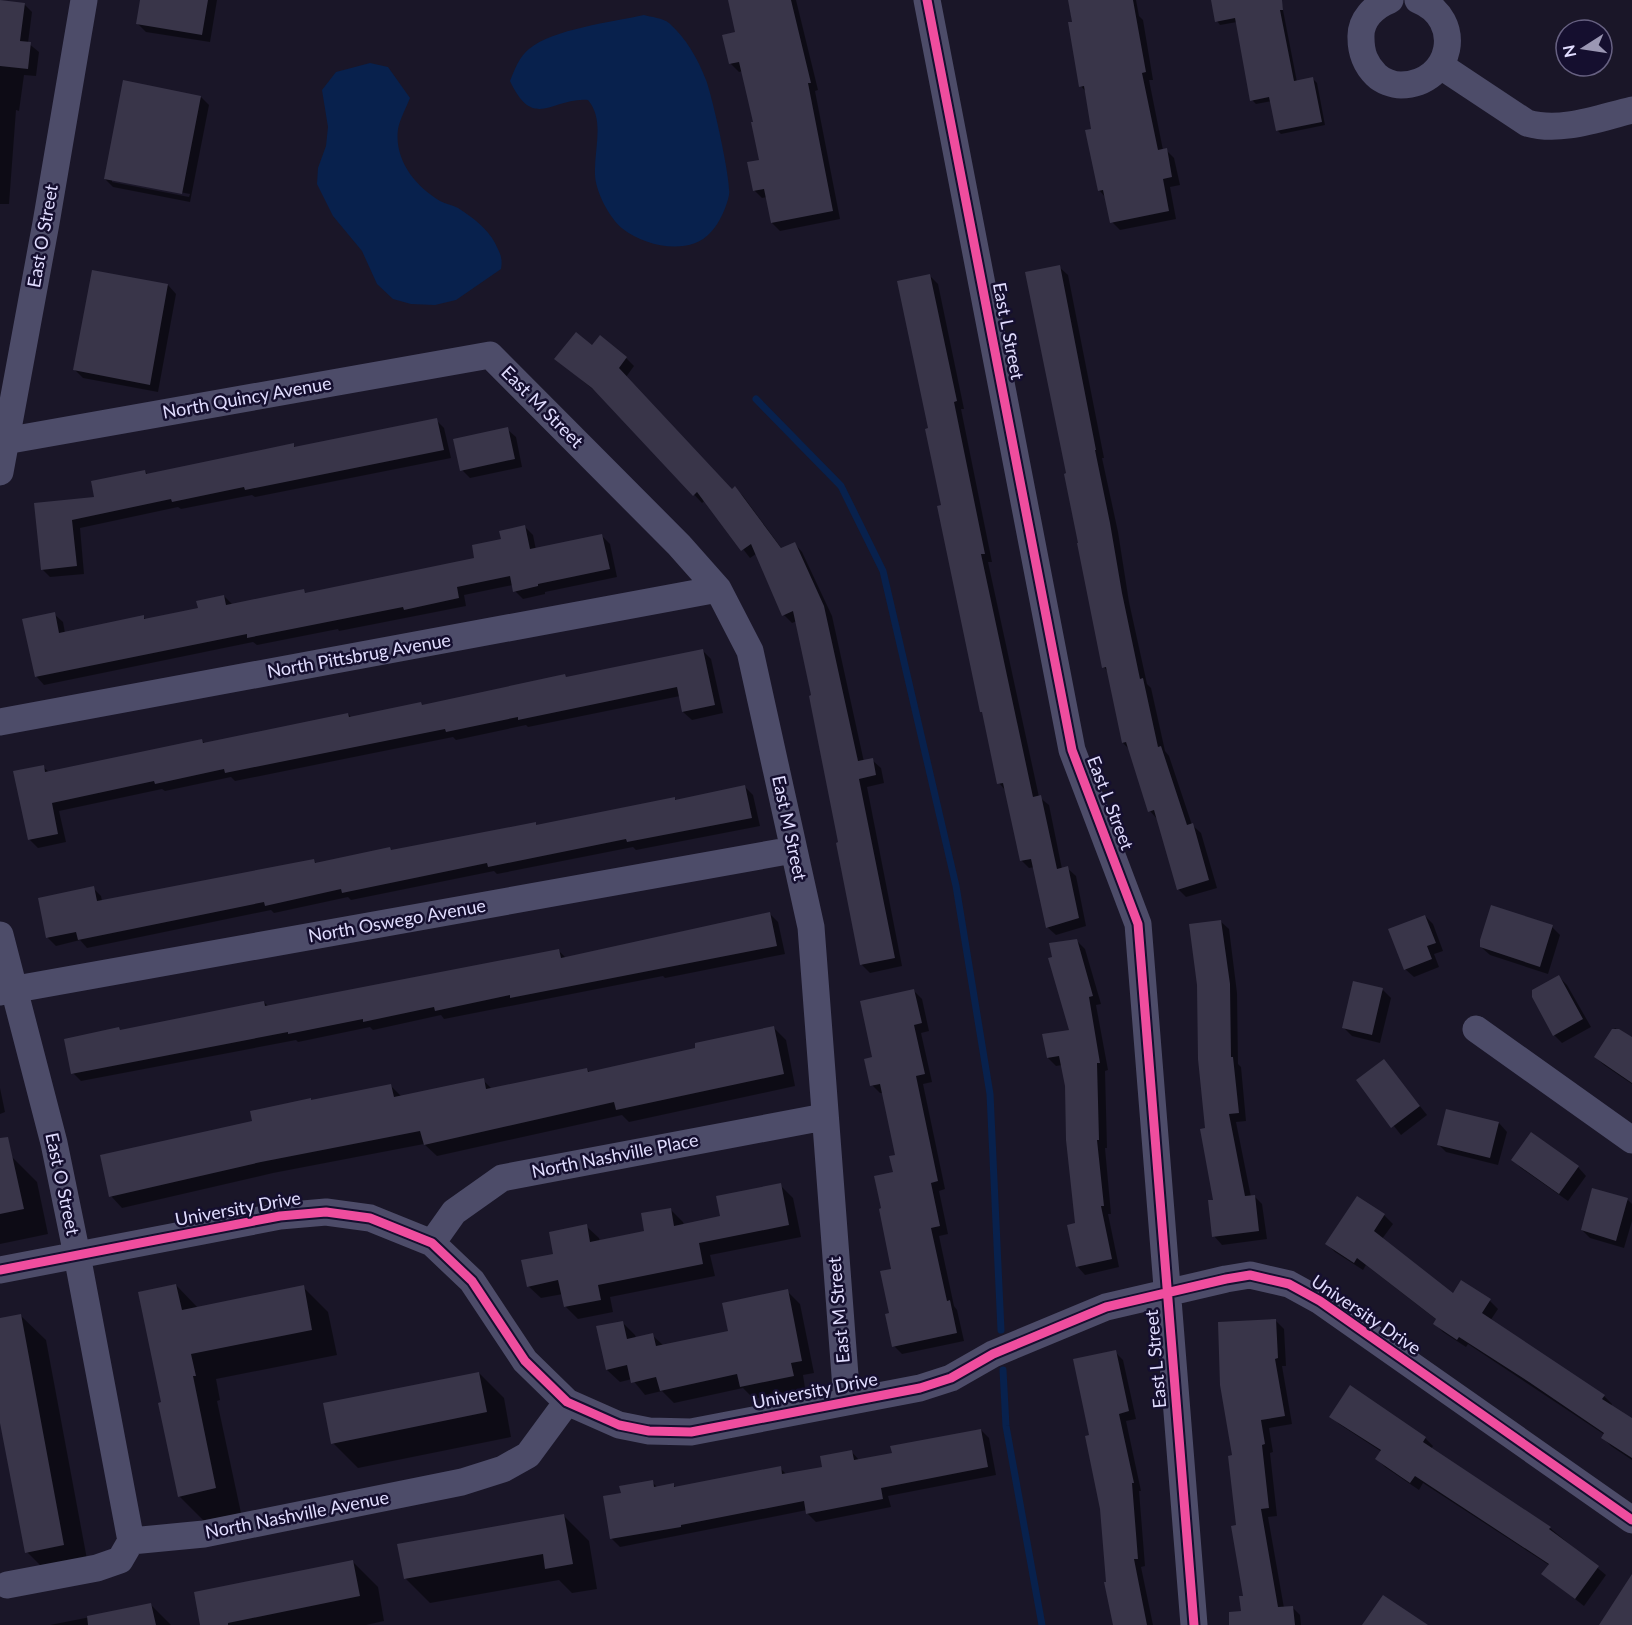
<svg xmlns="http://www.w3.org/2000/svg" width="1632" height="1625" font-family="Lato,sans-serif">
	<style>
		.water { fill: #08214d }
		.shadow { fill: #0007; fill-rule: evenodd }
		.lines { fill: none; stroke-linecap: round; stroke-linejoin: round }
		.stream { stroke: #08214d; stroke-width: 7 }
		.building { fill: #393549 }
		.street { stroke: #4d4c69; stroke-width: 27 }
		.cycleway-casing { stroke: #150f2f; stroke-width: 13 }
		.cycleway { stroke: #ef4d9e; stroke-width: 9 }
		.labels { text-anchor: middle; stroke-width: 5; stroke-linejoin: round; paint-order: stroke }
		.street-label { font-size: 18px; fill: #e1ddff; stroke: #150f2f }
	</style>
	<rect width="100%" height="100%" fill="#1a1628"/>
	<path class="water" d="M644,15C651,17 663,18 669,23C686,38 698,59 706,80C712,95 732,183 729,195C727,206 719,224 711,232C690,256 646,247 623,229C610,219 595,191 595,174C594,149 605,120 588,100C552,97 534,132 510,81C515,69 519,57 529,49C553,29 612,22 644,15Z
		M370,63L388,67L410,98C406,108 400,119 398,129C394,160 415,186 440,201C446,204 452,205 458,208C472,217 487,228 495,243C500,253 503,258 501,269L456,300L435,305L411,304L393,299L377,284L362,251L333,216L317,184L318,168L326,146L328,127L322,90L336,72Z"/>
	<path class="shadow" d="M141,0H217L210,42L146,32L137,23Z
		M729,0H796L818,90L815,91L840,219L780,231L772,223L767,197L762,198L754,190L760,161L755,123L743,71L739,72L731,64L737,33Z
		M1069,0H1136L1139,16L1143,20L1153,80H1149L1163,150H1166L1174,158L1180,185L1170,187L1176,219L1120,230L1112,222L1106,198L1099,190L1093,130L1086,92L1081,86Z
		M1213,0H1261L1282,5L1297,82L1313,79L1317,83L1325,125L1281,134L1277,130L1272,101L1256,104L1252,100L1237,22L1220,25L1217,21Z
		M0,1L24,4L32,12L28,43L39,52L36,76L24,75L19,111L16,110L9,204H0Z
		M201,97L209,105L190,202L113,187L105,179ZM112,179L190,194L189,197L112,182Z
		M1059,267L1068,275L1104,458H1102L1118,532L1129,602L1147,684L1151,688L1165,751L1169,756L1192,825L1201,833L1217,888L1186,897L1178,889L1158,820L1150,811L1129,749L1123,743L1108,672L1104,667L1068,474Z
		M930,276L938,284L964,409H961L992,562H988L1039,797L1049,805L1062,869L1067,868L1076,876L1086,926L1056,935L1047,927L1035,867L1029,868L1021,860L1006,791L999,783L943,506L930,430Z
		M168,285L176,294L158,392L83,378L75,370Z
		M592,347L626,358L634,366L626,377L732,490L735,488L743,496L782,549L794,543L802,552L832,616L864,762L872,760L881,768L884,783L867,787L902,966L870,973L862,965L840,844L797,621L792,623L784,615L756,554L750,558L705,500L702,503L600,395L556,359Z
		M436,420L444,428L451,458L255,497L252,495L181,509L178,507L80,528L84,574L50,577L42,569L36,504L96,499L145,471L148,475L293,445L296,448Z
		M507,429L516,437L522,467L470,478L462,470Z
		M525,527L533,535L536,550L602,536L610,544L617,577L545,592V594L523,599L515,591L513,585L464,595L466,606L339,631L338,629L257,645L253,642L44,685L36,676L54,614L63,622L65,633L143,617L147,620L200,609L224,596L233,605L303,591L307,594L476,560L502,540Z
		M703,651L711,659L723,713L692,720L683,712L680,696L528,727L526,725L456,740L453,737L235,781L231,777L165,791L162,789L59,811L66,842L38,848L29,839L43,767L49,772L202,741L206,744L348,714L352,718L423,707L565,676L567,678Z
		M745,787L753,795L760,826L636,850L633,847L497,874L494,871L351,900L348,897L274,913L271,910L87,948L80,940L56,946L47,937L93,888L101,896L102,901L313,860L317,864L390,849L393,851L535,824L537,826L674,798L677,801Z
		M770,914L778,922L785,954L665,978L663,976L444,1019L441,1015L373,1030L370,1027L298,1042L296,1040L81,1081L73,1073L121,1032L264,1002L269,1007L559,951L566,958Z
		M1425,916L1433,924L1443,951L1434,954L1439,967L1414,977L1405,969Z
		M1220,921L1229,929L1237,993L1238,1064L1241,1067L1246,1121L1236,1122L1251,1197L1254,1196L1262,1204L1267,1239L1222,1245L1214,1236L1215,1201L1206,1129Z
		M1552,927L1560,935L1548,974L1490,955L1481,947Z
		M1076,940L1085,949L1101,1004L1096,1005L1108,1070L1105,1071L1107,1148H1105L1111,1214H1108L1119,1267L1085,1275L1077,1266L1076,1224L1066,1086L1062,1065L1056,1066L1048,1058L1071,1031Z
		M1559,977L1567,985L1591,1027L1562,1043L1554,1035Z
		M1383,990L1391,998L1380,1043L1352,1036L1344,1028Z
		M914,991L922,999L929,1031L921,1033L932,1082L923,1084L945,1189L939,1191L948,1234L939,1236L954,1306L957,1310L964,1341L902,1354L894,1346L890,1314L897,1156L883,1093H880L872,1085L874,1058Z
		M774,1028L786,1040L795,1086L629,1122L622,1115L437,1156L424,1144L273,1173L122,1208L111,1196L254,1122L312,1102L390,1085L402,1097L483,1080L492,1089L587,1069L590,1073L697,1049Z
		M1615,1028L1632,1039V1084L1604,1065L1595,1057Z
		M1384,1061L1427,1115L1401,1135L1358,1080Z
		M0,1088L5,1112L0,1114Z
		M1499,1123L1507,1132L1498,1165L1446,1152L1438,1144Z
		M1531,1134L1578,1167L1586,1176L1568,1201L1521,1168L1513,1160Z
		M12,1157L37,1182L48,1234L0,1244V1160Z
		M780,1185L793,1198L801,1237L710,1255L715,1276L610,1297L613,1312L578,1319L565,1306L563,1294L541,1298L528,1286L555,1255L586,1226L599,1238L600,1242L646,1232L670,1209L683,1222L684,1225L722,1217Z
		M1358,1198L1384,1215L1393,1224L1382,1239L1453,1295L1490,1301L1498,1309L1490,1321L1604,1396L1612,1404L1611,1406L1632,1420V1460L1611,1446L1603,1438L1605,1435L1468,1344L1466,1347L1443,1332L1435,1324L1437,1320L1366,1265L1363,1270L1335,1252L1327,1244Z
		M1628,1200L1632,1204V1221L1624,1248L1590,1238L1582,1230Z
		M176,1285L198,1308L303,1287L328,1312L337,1355L216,1379L220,1400L217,1401L241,1513L204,1521L179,1496L163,1403Z
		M787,1291L800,1304L814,1373L803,1375L805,1388L754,1399L743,1388L674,1403L662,1391L645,1395L632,1379L620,1382L607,1370L622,1322L635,1335L636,1338L652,1335L664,1346L730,1332Z
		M20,1315L46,1340L89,1570L52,1577L27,1552L0,1416V1319Z
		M1276,1321L1284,1329L1286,1366H1282L1292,1424L1269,1428L1273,1452L1270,1453L1277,1516L1268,1517L1284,1608L1292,1607L1300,1615L1301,1625H1243L1245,1597L1237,1526L1234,1457Z
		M1115,1352L1123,1360L1136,1419L1126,1421L1141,1491H1139L1145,1566L1141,1567L1153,1625H1114L1108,1583L1102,1509L1091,1436Z
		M479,1373L504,1398L511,1437L358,1468L333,1443Z
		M1331,1416L1425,1438L1433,1446L1431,1449L1550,1528L1606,1575L1584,1606L1543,1574L1549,1565L1423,1483L1419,1490L1385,1467L1377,1459L1382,1452L1339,1424Z
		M981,1430L989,1438L996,1475L888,1496L891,1507L816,1522L807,1513V1510L620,1547L612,1539L623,1494L652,1482L658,1488L673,1485L677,1488L780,1468L787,1475L823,1468L851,1451L859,1460L893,1455Z
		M564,1516L589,1541L597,1589L572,1593L559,1580L430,1603L405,1578Z
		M353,1562L378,1587L384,1621L366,1625H202Z
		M151,1605L171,1625H50Z"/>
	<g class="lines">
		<path class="stream" d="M756,399L841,486L883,571L956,886L990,1094L1001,1330
			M1003,1370L1006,1426L1042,1625"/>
	</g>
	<path class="building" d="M0,0L25,3L20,41L31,42L28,69L0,66Z
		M140,0H208L202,35L136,24Z
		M728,0H791L811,83H808L833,211L771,223L764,189L753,191L747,162L759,160L751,122H753L739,62L729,64L722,35L735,32Z
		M1068,0H1133L1146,72L1142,73L1158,150L1167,148L1172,177L1163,179L1169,211L1110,223L1103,190L1098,191L1085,130L1091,129L1084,86L1079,87L1068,22H1072Z
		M1211,0H1282L1283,10H1280L1294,81L1313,77L1322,122L1276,131L1269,97L1250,101L1235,18L1215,22Z
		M123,80L201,96L182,194L104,179Z
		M1060,265L1096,450H1095L1110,523L1122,593L1140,679L1143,678L1158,747L1161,746L1187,825L1193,823L1209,880L1177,890L1154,810L1148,812L1126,742L1122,743L1106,667L1102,668L1077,543H1078L1064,474L1066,473L1025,272Z
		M92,270L168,284L150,385L73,370Z
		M930,274L957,401L954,402L985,554H981L1033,797L1041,795L1057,869L1068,866L1079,918L1046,928L1031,859L1020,861L1003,783L997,784L982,712H980L937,506L941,505L925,429L928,428L897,281Z
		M576,332L592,345L600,335L627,357L619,368L732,489L735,486L781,548L795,542L824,606L858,761L873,758L876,775L859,779L895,958L860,965L836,843L838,842L809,696L811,695L793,611L782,616L751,544L741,551L697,492L693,496L592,388L554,359Z
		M437,418L444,450L245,490L244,487L172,502L171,499L72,520L77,566L41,570L34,503L94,497L91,481L145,470L146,474L294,443V447Z
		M508,427L515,459L460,471L453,439Z
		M525,525L530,549L602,534L610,569L538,584V586L513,592L510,576L457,587L459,598L404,610L403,607L247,638V634L35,677L22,619L55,612L59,633L144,615V619L198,608L196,601L224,595L226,605L304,589L305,593L474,558L472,545L501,539L499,531Z
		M703,649L715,705L682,712L677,687L518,720V717L446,732L445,729L225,773L224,769L155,784L154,781L52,803L58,834L28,840L13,771L44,765L45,772L202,739L203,743L348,713L349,717L421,702L422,705L565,674L566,677Z
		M745,785L752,818L627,842L626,839L488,867L487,863L342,893L341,889L265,906L264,902L78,940L76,932L46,938L38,898L94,886L97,901L314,859L315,863L390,847L391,850L536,822V825L675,797V800Z
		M1491,905L1553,925L1540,967L1480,947V940Z
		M770,912L777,946L510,998V995L435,1011L434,1007L363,1022V1019L288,1034V1032L71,1074L64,1039L119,1027L120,1030L264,1001L265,1006L559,949L561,958Z
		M1425,915L1436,943L1427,946L1432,959L1404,970L1388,929Z
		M1221,920L1230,984L1231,1057H1233L1239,1113L1229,1114L1245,1196L1255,1195L1259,1231L1212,1237L1208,1200H1213L1200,1129L1205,1128L1198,1059L1197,985L1189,924Z
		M1077,939L1093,996L1089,997L1100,1063H1097L1099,1140H1097L1104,1206H1101L1112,1259L1076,1267L1067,1225L1075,1223L1066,1140L1065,1086L1059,1056L1047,1058L1042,1034L1069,1030L1048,958L1052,957L1049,943Z
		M1559,975L1583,1019L1553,1036L1532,997V990Z
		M1353,981L1383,988L1372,1035L1342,1028Z
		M914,989L922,1023L914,1025L925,1074L916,1076L938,1181L931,1183L940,1226L931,1228L947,1301L950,1300L957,1333L892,1347L885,1314L889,1313L880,1271L891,1269L879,1209L881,1208L874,1176L893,1172L889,1156L895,1155L880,1084L870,1086L864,1059L872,1057L860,1001Z
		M774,1026L784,1074L616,1110L614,1102L424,1145L420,1131L261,1162L109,1197L100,1155L252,1121L250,1111L311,1098V1100L391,1084L394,1097L484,1078L486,1089L587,1068L588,1072L695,1048V1043Z
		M1612,1029H1619L1632,1037V1083L1594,1057Z
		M1384,1059L1420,1106L1391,1128L1356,1080Z
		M1446,1109L1499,1122L1490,1158L1437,1145Z
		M1531,1132L1579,1166L1559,1194L1511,1160Z
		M8,1137L24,1209L0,1214V1138Z
		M781,1183L789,1225L699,1243L703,1264L598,1285L601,1300L564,1307L558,1280L527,1287L521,1260L553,1254L549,1232L587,1224L590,1242L644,1231L641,1213L671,1208L674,1226L720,1216L716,1196Z
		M1592,1188L1628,1198L1616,1241L1581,1230Z
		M1357,1196L1385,1214L1374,1231L1453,1293L1461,1280L1491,1299L1482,1313L1605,1395L1602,1399L1632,1418V1458L1601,1438L1604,1433L1529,1382L1459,1337L1457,1340L1433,1324L1436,1319L1357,1258L1354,1263L1325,1244Z
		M176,1284L182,1310L304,1285L312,1330L191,1354L196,1376H193L216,1488L178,1497L158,1403L161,1402L138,1292Z
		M788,1289L802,1361L791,1363L794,1376L740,1387L737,1374L660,1391L656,1377L631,1383L627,1365L606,1370L596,1326L623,1321L627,1339L653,1333L656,1346L728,1331L722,1303Z
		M21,1314L64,1545L25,1553L0,1423V1318Z
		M1276,1319L1278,1358L1275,1359L1285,1416L1261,1420L1265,1444L1262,1445L1269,1508L1261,1509L1278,1607L1293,1606L1295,1625H1229V1612L1241,1611L1239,1596H1243L1231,1526L1236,1525L1228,1456L1232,1455L1220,1385L1218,1322Z
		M1116,1350L1129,1411L1119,1414L1134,1483H1132L1138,1559H1134L1147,1625H1113L1104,1582H1106L1100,1509L1085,1436L1089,1435L1073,1359Z
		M479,1372L487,1412L331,1444L323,1403Z
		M1350,1385L1426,1437L1423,1442L1551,1527L1549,1529L1599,1566L1575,1599L1541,1574L1549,1564L1415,1476L1410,1483L1375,1459L1381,1450L1329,1417Z
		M981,1429L988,1467L881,1488L883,1499L806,1514L804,1501L681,1525V1527L610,1539L603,1496L621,1493L619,1486L653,1480L654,1487L674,1483V1487L781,1466L782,1474L822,1467L820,1456L852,1450L854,1460L892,1453L890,1446Z
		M564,1514L573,1564L545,1569L543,1554L404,1579L397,1544Z
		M353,1560L360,1596L228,1623V1625H200L194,1592Z
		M1632,1574V1625H1599Z
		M1383,1595L1428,1625H1362Z
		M151,1603L156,1625H88L87,1616Z"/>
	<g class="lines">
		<path class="street" d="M927,0L1072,750L1138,924L1194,1625
			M1390,0C1374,6 1360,20 1361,38C1361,53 1365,64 1376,75C1382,81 1393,85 1401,85C1453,84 1465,19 1418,0
			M1441,66L1527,123C1561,133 1599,118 1632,110
			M5,441L490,355L679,545L718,589L750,651L811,927L847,1402
			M0,472L46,223L84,0
			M0,722L718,589
			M0,935L54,1143L77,1255L131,1541
			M0,992L793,850
			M1476,1029L1632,1140
			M432,1243L454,1212L502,1178L824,1117
			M0,1270L280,1216L326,1212L370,1218L432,1243L472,1281L525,1361L567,1402L619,1425L649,1431L691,1432L920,1388L951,1378L993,1354L1106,1307L1226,1279L1250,1275L1289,1284L1320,1301L1632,1520
			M7,1585L97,1568L120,1560L131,1541L204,1534L462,1482L503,1469L528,1455L567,1402"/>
		<g class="cycleway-casing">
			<path id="cycleway" d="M927,0L1072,750L1138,924L1194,1625
				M0,1270L280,1216L326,1212L370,1218L432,1243L472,1281L525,1361L567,1402L619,1425L649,1431L691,1432L920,1388L951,1378L993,1354L1106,1307L1226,1279L1250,1275L1289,1284L1320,1301L1632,1520"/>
		</g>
		<use href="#cycleway" class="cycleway"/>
	</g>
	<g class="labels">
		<g class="street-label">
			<text transform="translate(43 236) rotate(-80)" y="6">East O Street</text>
			<text transform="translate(1008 331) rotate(79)" y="6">East L Street</text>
			<text transform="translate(247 398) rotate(-10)" y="6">North Quincy Avenue</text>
			<text transform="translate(542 407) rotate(45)" y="6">East M Street</text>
			<text transform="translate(359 656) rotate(-10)" y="6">North Pittsbrug Avenue</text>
			<text transform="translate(1110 803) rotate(69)" y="6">East L Street</text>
			<text transform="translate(789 828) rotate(78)" y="6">East M Street</text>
			<text transform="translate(397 921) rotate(-10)" y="6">North Oswego Avenue</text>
			<text transform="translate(615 1156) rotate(-11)" y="6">North Nashville Place</text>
			<text transform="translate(62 1184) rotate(78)" y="6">East O Street</text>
			<text transform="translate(238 1209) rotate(-10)" y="6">University Drive</text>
			<text transform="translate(839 1310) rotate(-95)" y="6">East M Street</text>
			<text transform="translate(1366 1315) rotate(34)" y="6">University Drive</text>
			<text transform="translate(1156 1359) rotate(-95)" y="6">East L Street</text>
			<text transform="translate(815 1391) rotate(-11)" y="6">University Drive</text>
			<text transform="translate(297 1515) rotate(-11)" y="6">North Nashville Avenue</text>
		</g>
	</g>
	<g transform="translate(1584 48) rotate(258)"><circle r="28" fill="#150f2f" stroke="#676182" stroke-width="1.5"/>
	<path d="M0-4.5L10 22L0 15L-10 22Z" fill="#9b97b4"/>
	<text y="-9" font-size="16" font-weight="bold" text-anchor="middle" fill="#e1ddff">N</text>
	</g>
</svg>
